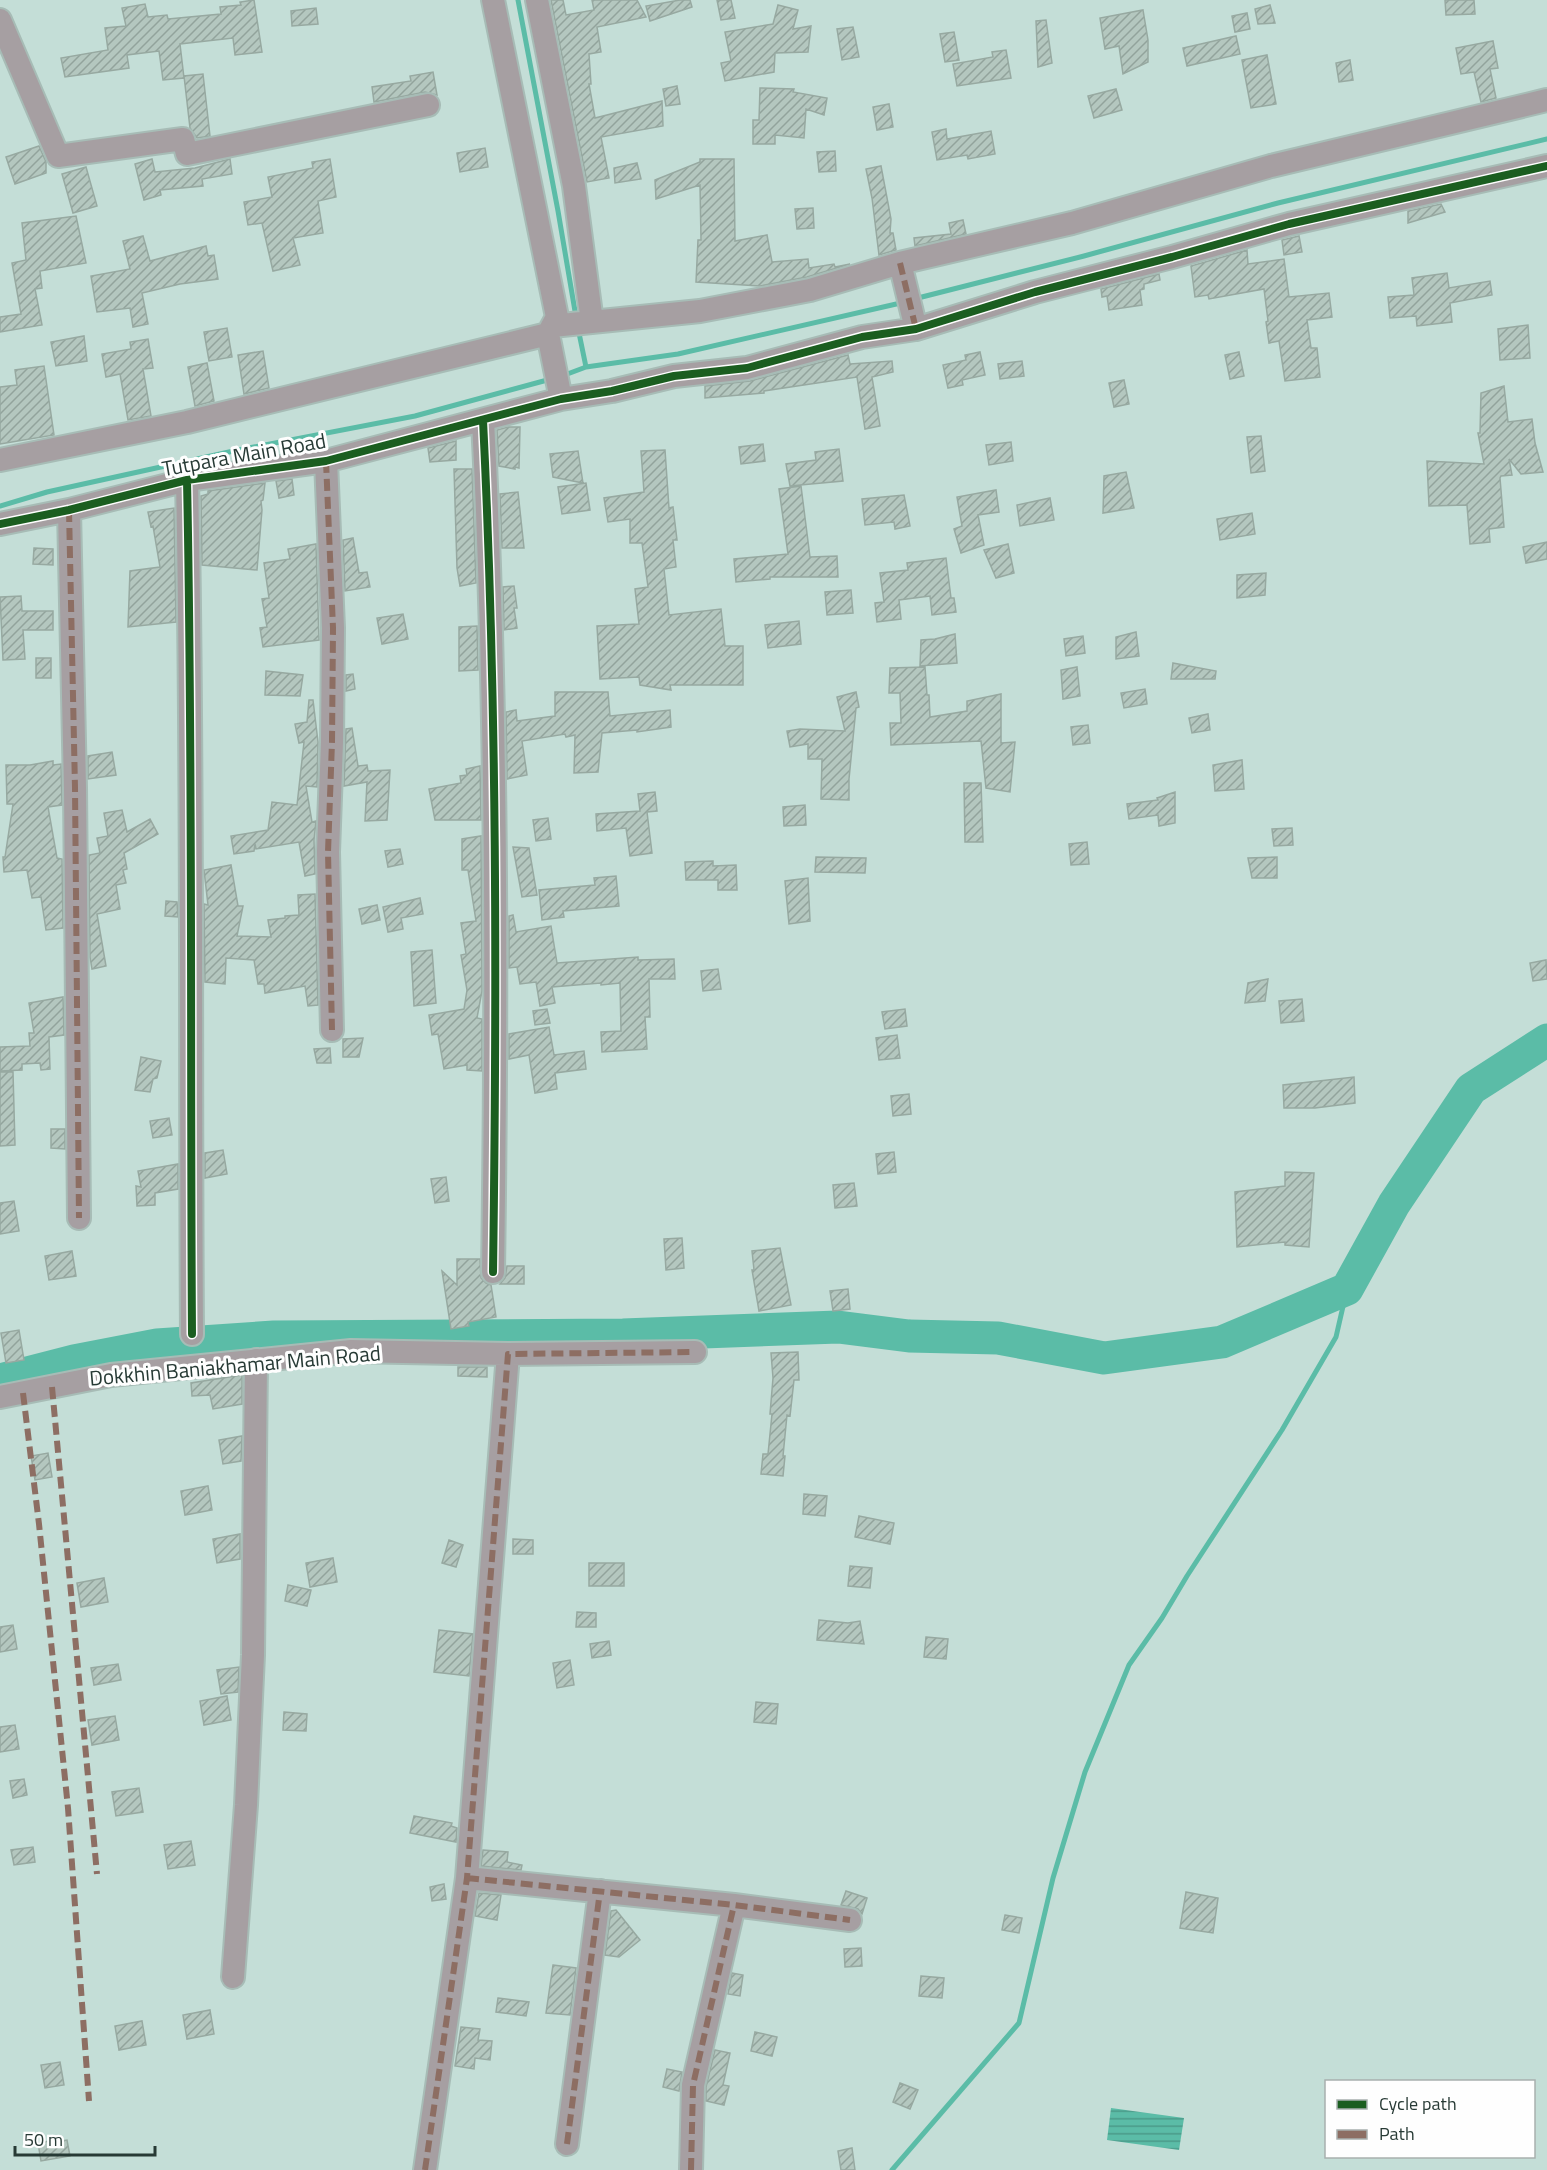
<svg xmlns="http://www.w3.org/2000/svg" width="1547" height="2170" font-family="'Titillium Web',sans-serif">
	<style>
		.water { fill: url(#water-rules) }
		.lines { fill: none; stroke-linecap: round; stroke-linejoin: round }
		.stream { stroke: #5bbca7; stroke-width: 5 }
		.river { stroke: #5bbca7; stroke-width: 33 }
		.building { fill: url(#building-hatch); stroke: #97a9a1; stroke-width: 1.5 }
		.minor-casing { stroke: #a7bcb6; stroke-width: 26 }
		.minor { stroke: #a69fa2; stroke-width: 22 }
		.quiet { stroke: #8d6e63; stroke-width: 6; stroke-dasharray: 12 6; stroke-linecap: butt }
		.cycleway-casing { stroke: #fefefe; stroke-width: 11 }
		.cycleway { stroke: #1b5e20; stroke-width: 8 }
		.labels { text-anchor: middle; stroke-width: 6; stroke-linejoin: round; paint-order: stroke }
		.street-label { font-size: 21px; fill: #273a35; stroke: #fefefe }
	</style>
	<defs>
		<pattern id="water-rules" width="6" height="5" patternUnits="userSpaceOnUse" patternTransform="scale(1.5)"><rect width="6" height="5" fill="#5bbca7"/><path d="M0 2.5h6" fill="none" stroke="#4b9a89"/></pattern>
		<pattern id="building-hatch" width="6" height="6" patternUnits="userSpaceOnUse" patternTransform="scale(1.5)"><rect width="6" height="6" fill="#b4c7bf"/><path d="M-1 1l2-2M0 6l6-6M5 7l2-2" fill="none" stroke="#92a39c"/></pattern>
	</defs>
	<rect width="100%" height="100%" fill="#c4ded7"/>
	<path class="water" d="M1111,2108L1184,2118L1179,2150L1107,2140Z"/>
	<g class="lines">
		<path class="stream" d="M518,0L558,211L576,317
			M914,299L1084,256L1278,203L1547,139
			M579,333L586,367
			M562,376L586,367L678,354L905,302
			M0,506L47,492L238,450L415,416L551,379
			M892,2170L1019,2023L1053,1878L1085,1772L1129,1665L1162,1618L1187,1576L1282,1430L1336,1337L1347,1289"/>
		<path class="river" d="M0,1380L74,1361L157,1345L274,1337L623,1335L838,1327L909,1336L998,1338L1104,1358L1222,1342L1347,1289L1394,1204L1471,1089L1547,1040"/>
	</g>
	<path class="building" d="M254,0L262,52L235,55L233,38L180,44L184,78L163,80L159,51L127,55L129,68L65,77L61,58L108,50L105,28L126,26L122,8L145,4L148,17L167,15L168,19L221,14L220,7L241,5L240,2Z
		M551,0H563L566,15L594,10L592,0H637L646,17L597,27L601,52L589,54L591,84H589L595,118L662,101L663,126L601,137L609,178L587,182Z
		M680,0H690L692,7L650,21L646,6Z
		M717,0H731L735,18L721,20Z
		M1445,0H1474L1475,14L1446,15Z
		M778,5L798,10L793,29L811,26L808,52L775,53L774,72L725,81L721,63L731,61L725,32L773,24Z
		M1270,5L1275,23L1258,24L1255,9Z
		M316,8L318,24L292,26L291,11Z
		M1143,10L1148,40V62L1123,74L1119,46L1105,49L1100,18Z
		M1247,13L1250,29L1235,32L1232,16Z
		M1046,20L1052,63L1038,67L1036,21Z
		M853,27L859,57L842,60L837,29Z
		M954,32L959,60L945,62L940,34Z
		M1236,36L1240,54L1187,66L1183,48Z
		M1493,41L1498,68L1490,69L1496,98L1481,102L1474,72L1461,74L1456,48Z
		M1006,50L1011,78L957,86L953,64L993,57L992,52Z
		M1267,55L1276,104L1251,108L1242,60Z
		M1350,60L1353,80L1339,82L1336,63Z
		M433,72L437,95L425,92L374,102L372,87L411,81L410,76Z
		M203,74L210,136L197,138L190,128L184,76Z
		M677,86L680,104L666,106L663,89Z
		M760,88L794,89L793,92L827,98L824,115L806,109L804,138L775,135V144H753V120H759Z
		M1116,89L1122,110L1094,118L1088,96Z
		M889,104L893,127L877,130L873,107Z
		M946,129L947,139L991,131L995,154L968,159L967,155L937,160L932,132Z
		M39,146L46,162V173L15,184L6,157Z
		M485,148L488,167L460,172L457,153Z
		M835,151L836,171L819,172L817,152Z
		M152,159L155,172L195,168L230,159L232,174L202,179L203,186L160,190L161,195L144,200L135,164Z
		M330,159L336,197L318,201L323,233L293,238L300,265L273,271L262,223L248,225L244,202L272,197L268,177L313,168L312,162Z
		M700,159H734L735,241L767,235L772,262L808,259L809,268L834,264L835,267L850,264L807,277L760,286L696,282L698,240H701L700,185L656,199L655,180L700,162Z
		M637,163L641,179L615,183L614,168Z
		M881,166L891,219L890,233H893L896,250L879,255L872,198L866,169Z
		M86,167L97,206L73,213L62,174Z
		M1441,204L1445,212L1408,223V211Z
		M813,208L814,228L797,229L795,209Z
		M76,216L86,263L40,271L42,288L35,289L42,325L0,332V317L21,314L12,263L26,260L22,223Z
		M963,220L966,234L915,246L914,238L951,234L949,223Z
		M143,236L150,261L206,246L208,256L214,255L218,279L180,284L142,293L148,324L133,327L130,308L97,312L91,276L130,269L123,241Z
		M1299,236L1302,252L1284,255L1282,240Z
		M1247,250L1248,264L1284,259L1289,297L1329,293L1332,317L1307,320L1311,348H1317L1320,377L1285,381L1279,341L1269,343L1266,322L1268,321L1264,289L1209,299L1208,295L1195,297L1191,266Z
		M1447,273L1449,288L1490,281L1492,295L1450,303L1452,322L1417,326L1416,316L1390,318L1388,297L1414,295L1412,278Z
		M1159,274L1160,280L1144,284V289L1140,290L1142,305L1109,310L1107,296L1102,297L1101,289Z
		M1528,325L1530,358L1500,360L1498,329Z
		M227,328L232,357L209,361L204,332Z
		M84,336L87,361L56,366L51,342Z
		M148,339L153,368L143,369L151,416L128,420L120,374L106,377L102,354L131,349L130,342Z
		M263,351L269,388L244,394L238,355Z
		M980,352L985,375L962,380L963,385L948,388L943,365L966,360L965,355Z
		M1239,352L1244,376L1230,379L1225,355Z
		M848,355L850,364L892,361L893,372L872,377L880,426L865,429L857,377L764,391V393L705,398V386L750,381Z
		M1022,361L1024,376L1000,379L998,364Z
		M207,363L214,401L195,406L188,367Z
		M44,366L54,435L0,444V387L17,385L15,370Z
		M1124,380L1129,404L1114,407L1109,383Z
		M1504,386L1508,422L1532,419L1535,443L1543,472L1521,474L1509,459L1512,475L1501,476L1500,478L1504,527L1489,529L1490,542L1470,544L1467,505L1429,506L1427,461L1484,464L1478,433H1480L1481,393Z
		M508,427H520L519,468L515,467V469L499,466L497,430Z
		M1261,436L1265,471L1251,473L1247,437Z
		M456,441V460L430,462L428,448Z
		M1011,442L1013,461L989,465L986,445Z
		M763,444L765,461L741,464L739,447Z
		M839,449L843,481L790,486L786,464L816,460L815,452Z
		M665,450L669,508L673,507L677,540H673L676,567L664,569L669,615L721,609L725,646H743V685H670L671,690L640,685L639,677L600,679L597,626L639,624L635,589L648,587L642,543H630V519L608,522L604,498L644,492L641,451Z
		M578,451L583,483L553,477L550,454Z
		M454,469H472L476,583L460,586L457,568Z
		M1126,472L1134,508L1103,513L1104,476Z
		M292,479L294,495L279,498L276,481Z
		M265,483L263,500L261,501L262,510L257,570L202,565L201,496L208,494V491Z
		M586,483L590,510L562,514L558,487Z
		M801,486L810,557L837,556L838,577H770V579L736,582L734,559L788,554L779,489Z
		M996,490L999,512L978,515L984,545L961,553L954,529L962,526L957,497Z
		M518,492L524,548H502L500,494Z
		M904,495L910,526L895,529L894,522L865,525L862,499Z
		M1050,498L1054,520L1020,526L1017,505Z
		M174,508L176,622L128,627L130,571L160,567L153,526L151,527L148,512Z
		M1252,513L1255,534L1220,540L1217,519Z
		M353,538L359,573L367,572L370,587L345,591L343,540Z
		M1547,542V559L1526,563L1523,547Z
		M316,544L319,640L263,647L260,628L267,627L262,599L269,598L264,563L290,559L288,549Z
		M1008,544L1014,573L996,578L984,550Z
		M34,548L53,549V565L33,564Z
		M946,558L951,598H954L956,612L932,615L930,596L899,600L901,619L877,622L875,603L884,602L880,573L908,570L907,563Z
		M1266,573L1265,595L1237,598V575Z
		M514,586L517,608H514L517,628L504,630L503,587Z
		M851,590L853,613L827,615L825,592Z
		M21,596L22,611H53V630H23L25,659L3,660L0,597Z
		M403,614L408,639L382,644L377,618Z
		M799,621L801,644L768,648L765,625Z
		M477,626L478,670L459,671V627Z
		M1136,632L1139,656L1116,659V637Z
		M955,634L957,663L920,666L921,640L935,639Z
		M1083,636L1085,653L1066,656L1064,639Z
		M36,658H51V678H36Z
		M1173,663L1216,671L1215,679H1171Z
		M925,667L927,695H929L930,717L967,711V701L1001,694V743L1015,742L1010,792L986,788L981,741L891,745L890,723H901L900,693H889L890,668Z
		M1077,667L1080,696L1063,699L1061,670Z
		M266,671L303,675L300,696L265,695Z
		M353,674L355,689L346,691V675Z
		M1145,689L1147,704L1124,708L1121,693Z
		M555,692H608L610,716L670,710L671,727L637,732V730L602,733L598,772L574,773L575,735L566,737L565,734L522,741L527,775L507,779L506,712L516,710L517,721L555,716Z
		M856,692L859,707L856,708L849,779V800L821,799L822,759H808V744L790,747L787,731L800,729L845,731L837,697Z
		M309,700H313L318,742L317,787L306,786L312,822L316,821L314,840L315,874L305,876L299,842L256,849L255,844L254,851L234,854L231,836L268,830L272,802L297,805L304,742L299,743L295,724L307,722Z
		M1208,714L1210,730L1192,733L1189,718Z
		M1088,725L1090,743L1073,745L1071,727Z
		M352,728L358,766L367,765L368,771L390,770L387,820L365,821L367,782L344,786L346,729Z
		M112,752L116,775L88,779V756Z
		M1242,760L1244,789L1215,791L1213,765Z
		M53,761V765L61,764L62,805L48,807L57,858L62,859L63,928L46,930L41,897L32,898L27,870L4,872L3,857H5L13,804H7L6,765H30Z
		M480,766L481,820H435L429,789L461,783L460,776L467,775L466,769Z
		M964,783H981L983,842H965Z
		M655,792L657,811L647,812L652,853L630,856L626,828L597,831L596,814L640,811L638,794Z
		M1175,792V823L1159,826L1158,815L1129,819L1127,804L1158,800L1157,798Z
		M805,805L806,825L784,826L783,807Z
		M122,810L127,832L150,819L158,834L124,853L127,869L123,870L126,883L116,885L120,909L97,914L106,966L92,969L90,957L89,855L100,853L97,838L108,836L104,813Z
		M548,818L551,839L536,841L533,820Z
		M1292,828L1293,845L1274,846L1272,829Z
		M481,836L482,991L477,1018L482,1019V1071L467,1070V1065L444,1069L438,1034L432,1035L429,1015L464,1009L467,990L461,955L466,954L461,923L476,921L468,870H462V839Z
		M1087,842L1089,864L1071,865L1069,844Z
		M513,847L529,848L537,895L522,897Z
		M400,849L403,864L388,867L385,851Z
		M816,857L866,858L865,873L815,872Z
		M1277,857V878H1252L1248,858Z
		M713,861V866L736,865L737,890H718V880H686L685,862Z
		M231,865L238,906H243L237,936L271,937L268,920L285,918V916L299,915L298,895L315,894L318,1005L308,1006L305,986L265,993L264,984H258L254,960L226,958L225,984L205,982L204,904L208,905L204,870Z
		M616,876L619,906L563,911L564,917L542,920L539,890L595,885L594,878Z
		M808,878L810,921L789,924L785,881Z
		M420,898L423,914L401,918L403,929L388,932L383,907Z
		M166,901L177,902L178,917L165,916Z
		M377,905L380,920L362,924L359,909Z
		M513,915L516,932L551,926L557,963L638,957V960L674,959L675,979H649L650,1017H645L647,1049L602,1052L601,1032L621,1031L620,983L601,985V983L552,987L555,1003L540,1006L536,982L520,984L517,967L509,968V916Z
		M432,950L436,1003L414,1006L411,952Z
		M1546,960L1547,979L1533,981L1530,963Z
		M718,969L721,989L703,991L701,971Z
		M1268,979L1265,1001L1245,1003L1248,983Z
		M63,997L64,1035L49,1037L50,1069L41,1070L40,1063L22,1064V1070L0,1071V1047L30,1046L29,1033H34L29,1003Z
		M1302,999L1304,1021L1281,1023L1279,1001Z
		M547,1009L550,1023L535,1025L533,1011Z
		M905,1009L907,1026L885,1029L882,1012Z
		M549,1027L554,1055L584,1051L586,1069L555,1073L557,1089L535,1093L529,1055L509,1059V1034Z
		M897,1035L900,1058L879,1060L876,1038Z
		M363,1038L359,1057H343V1039Z
		M330,1048L331,1063H317L314,1049Z
		M141,1057L161,1061L157,1078L153,1079L150,1092L135,1090Z
		M0,1072H13L15,1145L0,1146Z
		M1354,1077L1355,1103L1315,1108H1284L1283,1085Z
		M909,1094L911,1114L893,1116L891,1096Z
		M169,1118L172,1135L153,1138L150,1121Z
		M51,1129H65V1149L51,1148Z
		M223,1150L227,1174L205,1178V1153Z
		M894,1152L896,1172L878,1174L876,1154Z
		M178,1164V1189L155,1193V1205L137,1206L136,1186L141,1187L138,1171Z
		M1285,1172L1314,1173L1309,1247L1285,1245V1242L1237,1247L1235,1192L1285,1186Z
		M446,1177L449,1201L435,1203L431,1179Z
		M854,1183L857,1206L835,1208L833,1185Z
		M14,1201L19,1231L0,1234V1203Z
		M682,1238L684,1268L666,1270L664,1239Z
		M780,1248L791,1305L759,1311L752,1270H754L752,1251Z
		M72,1251L76,1276L49,1280L45,1256Z
		M457,1259H480L481,1278L486,1283L491,1285L496,1317L468,1322L469,1326L451,1329L442,1271L457,1285Z
		M507,1266H524V1284H500L505,1278Z
		M848,1289L850,1309L833,1311L830,1291Z
		M19,1330L24,1360L6,1363L1,1333Z
		M798,1352L799,1380H794L790,1416L787,1415L783,1456H785L783,1476L761,1474L763,1454H768L772,1414H770L773,1378L771,1353Z
		M458,1367H487V1377L458,1376Z
		M242,1375V1404L213,1409L210,1395L192,1396L191,1383Z
		M242,1436L241,1461L223,1464L219,1440Z
		M48,1453L52,1477L35,1480L31,1456Z
		M208,1486L212,1510L185,1515L181,1491Z
		M804,1494L827,1496L825,1516L803,1514Z
		M859,1516L894,1523L890,1544L855,1537Z
		M240,1534V1559L217,1563L213,1539Z
		M513,1539L533,1540V1554H513Z
		M449,1540L463,1545L456,1567L442,1563Z
		M333,1558L337,1582L310,1587L306,1563Z
		M589,1563H624V1586H589Z
		M850,1566L872,1568L870,1588L848,1586Z
		M104,1578L108,1602L81,1607L77,1583Z
		M288,1585L311,1590L307,1606L285,1601Z
		M577,1612L596,1613V1627H576Z
		M819,1620L848,1623L860,1621L864,1644L817,1640Z
		M13,1625L17,1649L0,1652V1627Z
		M439,1630L473,1634L469,1676L434,1672Z
		M926,1637L948,1639L946,1659L924,1657Z
		M609,1641L611,1655L592,1658L590,1644Z
		M570,1660L574,1685L557,1688L553,1663Z
		M118,1664L121,1680L94,1685L91,1668Z
		M239,1667L238,1692L221,1694L217,1670Z
		M227,1696L231,1720L204,1725L200,1701Z
		M756,1702L778,1704L776,1724L754,1722Z
		M284,1712L307,1714L306,1731L283,1730Z
		M115,1716L119,1740L92,1745L88,1720Z
		M15,1725L19,1749L0,1752V1727Z
		M24,1779L27,1795L13,1798L10,1781Z
		M139,1788L143,1812L116,1816L112,1792Z
		M414,1816L452,1823L451,1826L457,1828L456,1842L410,1833Z
		M191,1841L195,1865L168,1869L164,1845Z
		M33,1847L35,1862L14,1865L11,1850Z
		M483,1850L508,1852L507,1862L522,1865L521,1870L481,1866Z
		M444,1884L446,1899L432,1901L430,1887Z
		M846,1891L867,1898L862,1914L858,1909L841,1905Z
		M1186,1892L1218,1898L1213,1933L1180,1928Z
		M479,1893L501,1895L497,1920L475,1916Z
		M616,1910L640,1940L619,1957L605,1955L611,1911Z
		M1005,1915L1022,1918L1019,1933L1002,1930Z
		M861,1948L862,1966L845,1967L844,1949Z
		M553,1965L576,1968L570,2015L546,2013Z
		M732,1973L743,1975L740,1996L728,1994Z
		M921,1976L944,1978L942,1998L919,1996Z
		M498,1998L529,2002L526,2016L496,2012Z
		M210,2010L214,2034L187,2039L183,2015Z
		M142,2021L146,2045L119,2050L115,2026Z
		M461,2027L480,2029L478,2040L492,2041L490,2060L475,2058L474,2069L455,2066Z
		M755,2032L777,2037L772,2056L751,2051Z
		M715,2050L730,2053L723,2085L729,2086L724,2105L706,2101V2087Z
		M60,2062L64,2085L45,2088L41,2065Z
		M667,2069L682,2072L679,2091L663,2087Z
		M900,2083L918,2090L910,2109L893,2102Z
		M55,2140V2142L67,2140L70,2156L41,2161L38,2143Z
		M852,2148L855,2170H841L838,2151Z"/>
	<g class="lines">
		<g class="minor-casing">
			<path id="minor" d="M493,0L557,317L548,334
				M537,0L574,186L592,322
				M0,20L58,156L183,139L187,154L428,105
				M900,263L916,329
				M552,326L700,311L810,290L900,263L1072,223L1271,166L1547,100
				M483,420C497,704 497,988 493,1272
				M0,460L187,422L548,334L561,399
				M326,461L333,628L332,742L328,852L332,1030
				M187,480C193,765 190,1050 192,1334
				M69,510L75,788L79,1218
				M0,524L69,510L187,480L326,461L561,399L612,391L674,376L747,368L862,337L916,329L1035,292L1172,257L1289,224L1547,166
				M0,1397L111,1375L351,1351L508,1354L695,1352
				M467,1878L734,1905L850,1920
				M233,1977L246,1805L253,1655L256,1360
				M567,2144L600,1891
				M425,2170L467,1878L508,1354
				M691,2170L693,2085L734,1905"/>
		</g>
		<use href="#minor" class="minor"/>
		<path class="quiet" d="M900,263L916,329
			M326,461L333,628L332,742L328,852L332,1030
			M69,510L75,788L79,1218
			M52,1387L97,1874
			M23,1393L39,1524L68,1808L89,2101
			M467,1878L734,1905L850,1920
			M567,2144L600,1891
			M425,2170L467,1878L508,1354L695,1352
			M691,2170L693,2085L734,1905"/>
		<g class="cycleway-casing">
			<path id="cycleway" d="M483,420C497,704 497,988 493,1272
				M187,480C193,765 190,1050 192,1334
				M0,524L69,510L187,480L326,461L561,399L612,391L674,376L747,368L862,337L916,329L1035,292L1172,257L1289,224L1547,166"/>
		</g>
		<use href="#cycleway" class="cycleway"/>
	</g>
	<g class="labels">
		<g class="street-label">
			<text transform="translate(244 455) rotate(-10)" y="7">Tutpara Main Road</text>
			<text transform="translate(235 1366) rotate(-5)" y="7">Dokkhin Baniakhamar Main Road</text>
		</g>
	</g>
	<rect x="1325" y="2080" width="210" height="78" fill="#fefefe" stroke="#a8b0ae" stroke-width="1.5"/>
	<rect x="1337" y="2100" width="30" height="9" fill="#1b5e20" stroke="#a8b0ae" stroke-width="1.5"/>
	<text x="1379" y="2110" font-size="18" fill="#273a35">Cycle path</text>
	<rect x="1337" y="2130" width="30" height="9" fill="#8d6e63" stroke="#a8b0ae" stroke-width="1.5"/>
	<text x="1379" y="2140" font-size="18" fill="#273a35">Path</text>
	<path d="M15 2146v9h140v-9" fill="none" stroke="#273a35" stroke-width="3"/>
	<text x="24" y="2146" font-size="18" fill="#273a35" stroke="#fefefe" stroke-width="4.5" paint-order="stroke">50 m</text>
</svg>
